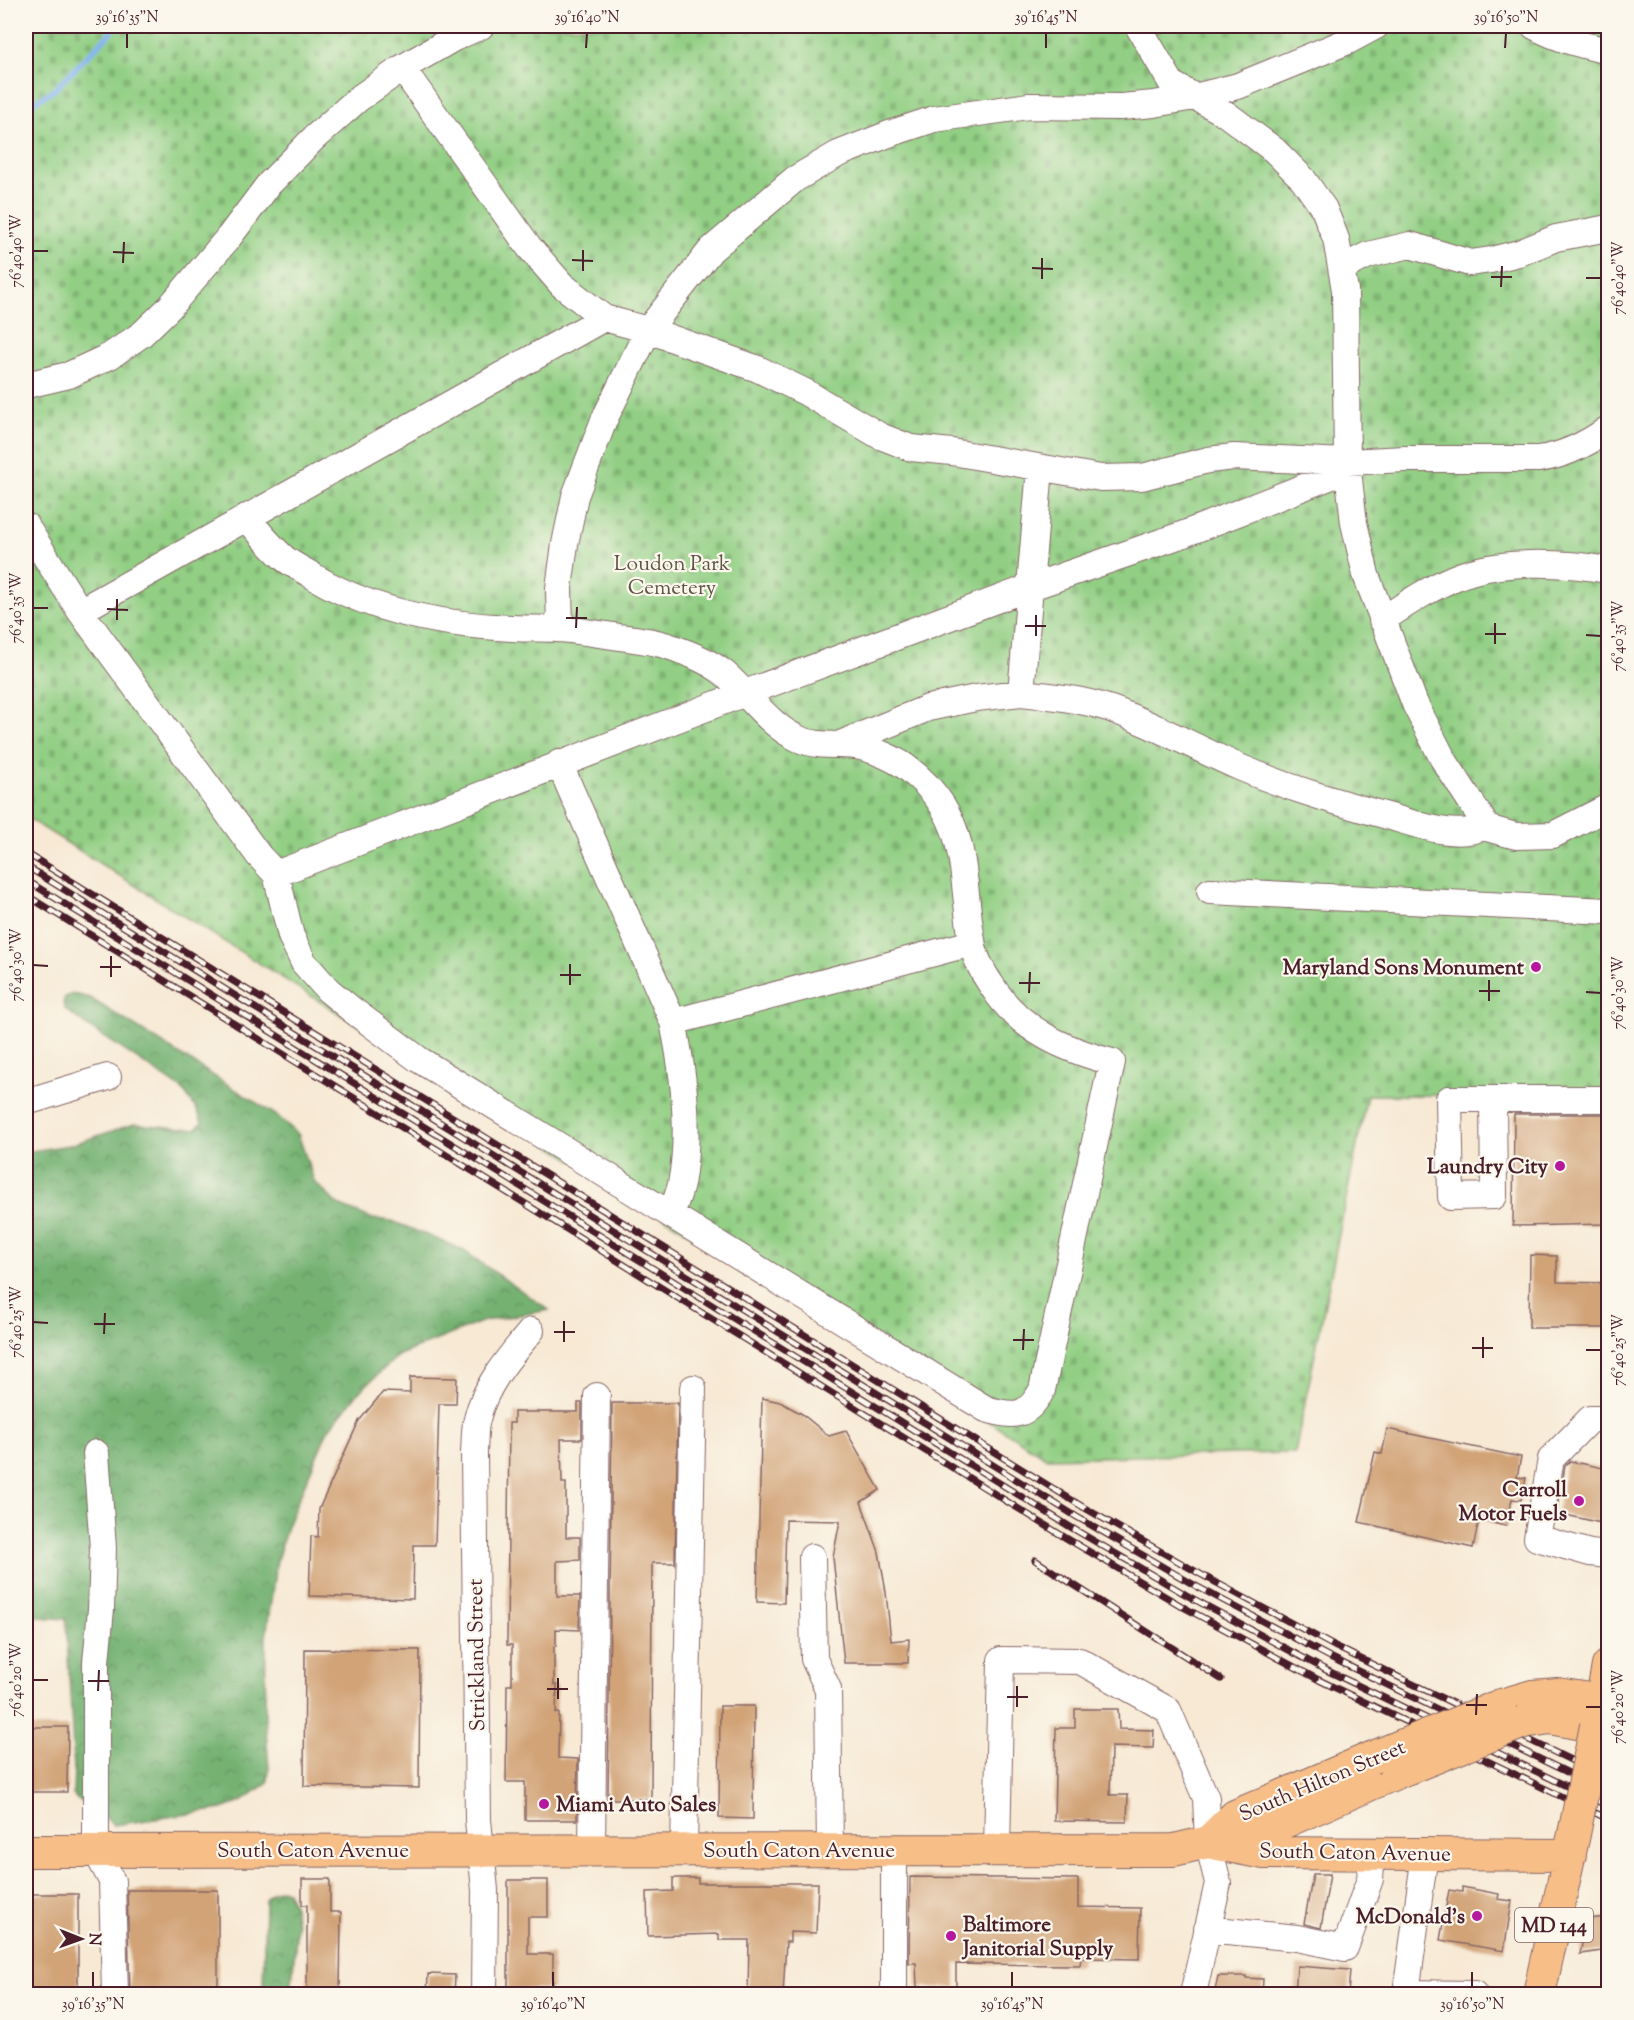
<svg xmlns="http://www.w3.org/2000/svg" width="1634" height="2020" font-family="'Sorts Mill Goudy',serif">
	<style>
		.forest { fill: url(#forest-crowns); stroke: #60684e; stroke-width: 1.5 }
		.cemetery { fill: url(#cemetery-stones); stroke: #6e7758; stroke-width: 1.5 }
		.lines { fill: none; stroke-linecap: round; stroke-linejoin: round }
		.stream { stroke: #85b4f0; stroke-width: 6 }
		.building { fill: #d1a377 }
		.minor-casing { stroke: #876666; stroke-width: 28 }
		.major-casing { stroke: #876666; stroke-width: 34 }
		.minor { stroke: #fff; stroke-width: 26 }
		.major { stroke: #f7be88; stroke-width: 32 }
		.rail-casing { stroke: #4a1f2b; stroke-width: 7 }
		.rail { stroke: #fbf7ec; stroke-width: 4.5; stroke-dasharray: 14; stroke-linecap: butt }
		.major-bridge-casing { stroke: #876666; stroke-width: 34; stroke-linecap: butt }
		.major-bridge { stroke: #f7be88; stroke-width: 32 }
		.ticks { fill: none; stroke: #4a1f2b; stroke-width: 2 }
		.poi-dot { fill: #b5179e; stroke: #fbf7ec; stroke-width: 2 }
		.labels { text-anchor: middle; stroke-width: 4.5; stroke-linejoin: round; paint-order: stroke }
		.shield { fill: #fbf7ec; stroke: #7f6065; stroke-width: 1.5 }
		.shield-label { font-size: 20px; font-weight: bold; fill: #4a1f2b }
		.park-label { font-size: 21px; fill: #605446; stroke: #fbf7ec }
		.poi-label { font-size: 21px; font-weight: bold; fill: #4a1f2b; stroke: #fbf7ec; text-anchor: end }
		.street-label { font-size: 21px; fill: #4a1f2b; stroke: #fbf7ec }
		.neatline { fill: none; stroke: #4a1f2b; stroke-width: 2 }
		.ticks-label { font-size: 15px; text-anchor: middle; fill: #4a1f2b }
	</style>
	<defs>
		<pattern id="forest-crowns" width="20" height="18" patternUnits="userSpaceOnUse" patternTransform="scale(1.5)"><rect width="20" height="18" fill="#75b272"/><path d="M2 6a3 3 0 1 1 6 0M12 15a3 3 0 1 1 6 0" fill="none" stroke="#62905e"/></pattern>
		<pattern id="cemetery-stones" width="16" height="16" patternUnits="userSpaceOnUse" patternTransform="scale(1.5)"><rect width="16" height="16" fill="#92cf84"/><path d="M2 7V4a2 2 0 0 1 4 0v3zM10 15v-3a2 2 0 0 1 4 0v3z" fill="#7fb172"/></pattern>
	</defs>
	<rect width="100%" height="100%" fill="#fbf7ec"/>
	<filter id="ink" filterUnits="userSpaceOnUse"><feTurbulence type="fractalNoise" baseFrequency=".0167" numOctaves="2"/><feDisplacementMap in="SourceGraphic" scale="12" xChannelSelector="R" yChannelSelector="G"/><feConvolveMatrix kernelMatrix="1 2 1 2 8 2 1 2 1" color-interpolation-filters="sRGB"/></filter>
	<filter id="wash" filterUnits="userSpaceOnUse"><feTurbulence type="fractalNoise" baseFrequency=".008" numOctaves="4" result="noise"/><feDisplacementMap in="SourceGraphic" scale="24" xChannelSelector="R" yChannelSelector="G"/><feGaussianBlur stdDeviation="1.35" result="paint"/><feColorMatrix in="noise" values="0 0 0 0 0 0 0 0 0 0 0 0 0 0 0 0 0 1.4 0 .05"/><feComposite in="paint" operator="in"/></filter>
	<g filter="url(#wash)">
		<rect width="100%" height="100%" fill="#f7e9d4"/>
		<path class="forest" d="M73,994L90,998L276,1115L298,1134L314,1181L338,1205L373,1219L392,1221L461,1249L549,1310L484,1321L399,1355L359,1392L328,1430L287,1526L277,1560L273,1586L266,1637L265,1717L269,1769L268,1782L241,1802L222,1809L114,1825L87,1802L78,1800L73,1795L74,1768L66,1619L26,1616V1152L70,1145L134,1124L195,1129L202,1122L196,1108L182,1089L83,1023L65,1009L63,1003L65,997Z
			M281,1889L287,1891L293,1904L297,1924L291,1994H263L265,1899L272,1892Z"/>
		<path class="cemetery" d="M26,26H1608V1096L1367,1095L1295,1453L1047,1458L26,817Z"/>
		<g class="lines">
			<path class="stream" d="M26,106L53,91L117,26"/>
		</g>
		<g id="blocks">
			<path class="building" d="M1514,1114H1608L1607,1224L1513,1226Z
				M1530,1255L1557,1256V1282L1608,1283V1328H1529Z
				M410,1377L457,1378L456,1404H439L435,1545H414L413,1599L309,1596L311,1536L318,1537L319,1509L359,1421L383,1392L410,1393Z
				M762,1398L780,1402L802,1414L829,1436L846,1431L880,1490L861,1502L879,1552L886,1592L891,1641L909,1639L908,1663H844L833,1557L840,1521L786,1520L784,1603L757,1602Z
				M578,1403H582V1439H561L562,1483H566V1537H580V1560L557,1561V1596H580L579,1630L556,1629V1646H554V1685H557L556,1713H559L558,1758L578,1759L577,1820H525V1782H506L507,1685H512V1645H507L509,1423H514V1412H578Z
				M612,1403H678L675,1563H652L651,1799H608Z
				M1387,1429L1521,1457L1517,1477L1526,1478L1521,1500L1512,1499L1506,1526L1479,1520L1473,1548L1359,1522L1375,1452L1382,1454Z
				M1570,1461L1608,1469V1490L1601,1523L1557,1513L1565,1466Z
				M305,1649L420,1650L419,1788L304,1786Z
				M720,1706H754L753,1819L719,1818Z
				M1075,1709H1118L1119,1729L1154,1730L1153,1748L1111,1747L1110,1795H1128L1127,1822L1054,1821L1056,1728H1075Z
				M26,1727H68L67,1792H26Z
				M1313,1874H1330L1321,1928L1304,1924Z
				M910,1877L1078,1879V1907L1140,1908L1139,1959L1081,1958L1080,1965L956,1964V1988L917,1987L916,1963H909Z
				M673,1878H698V1883H818L816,1933L790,1932V1942H786L783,1995H748L749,1940H719V1934L648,1936L647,1892L673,1891Z
				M302,1879H330V1912H341L340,1995H307V1905H302Z
				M508,1880H548V1917H528V1954H553V1989H508Z
				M1462,1887L1499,1894L1498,1899L1512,1901L1504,1951L1440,1940L1449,1890L1462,1892Z
				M127,1890H218V1995H130Z
				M26,1894H78V1995H26Z
				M1608,1917V1950L1580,1954L1587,1919Z
				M1297,1966L1350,1970L1348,1995H1295Z
				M428,1974L455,1975L454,1995H427Z
				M1218,1976H1246V1978L1263,1979L1262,1995H1214Z"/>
		</g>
	</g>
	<g filter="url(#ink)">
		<use href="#blocks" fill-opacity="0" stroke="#876666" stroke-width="1.5"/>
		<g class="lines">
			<g class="minor-casing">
				<path id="minor" d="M1534,26C1557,39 1582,45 1608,51
					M402,68L529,247L562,285L604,318L648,330L758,369L805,392L880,436L911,448L952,452L1101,478L1142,477L1208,460L1234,457L1347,462L1405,459H1538C1564,456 1587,444 1608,429
					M1342,268L1368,255L1410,245L1470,263L1491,260L1519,253L1556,238L1608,228
					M26,385L69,375L110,356L142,334L169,308L229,237L269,184L314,138L358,99L402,68L454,38L481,26
					M1040,468L1021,693C1052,696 1081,699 1111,709C1155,725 1196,748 1239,767C1288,788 1340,803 1391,817C1418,825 1457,839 1483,827L1482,819L1443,759L1415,704L1366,575L1354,523L1347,462L1345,290L1336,239L1324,209L1303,179L1274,150L1226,114L1172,84L1138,26
					M246,517C258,531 270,546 284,558C291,564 300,568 308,573C368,611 442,625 512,628C527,629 542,628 557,629C578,630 598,634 619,637C635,639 653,641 668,646C688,653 707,660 724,673C749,694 769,726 799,739C817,747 837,744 855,746C873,749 897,759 911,771C971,819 960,873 972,940C974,956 983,973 992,986C1020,1030 1063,1049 1112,1062L1042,1390C1027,1418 1014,1417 986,1409L418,1059L351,1009L328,990L304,963L291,936L276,874
					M26,526L80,611L259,856L276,874L745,693L1031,587L1184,534L1332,476L1347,462
					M80,611L604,318
					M1382,620C1405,605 1428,589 1454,578C1498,559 1562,562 1608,570
					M560,629L559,588L565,544L575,496L604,420L648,330L711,250L795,179L838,154L889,134L934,119L1029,106L1121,107L1154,104L1194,97L1238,86L1348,41L1376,26
					M838,745L928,708L976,698L1021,693
					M559,763L673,1022C684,1074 691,1131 681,1184C679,1194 674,1205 671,1215
					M1483,827L1516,836L1553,835L1608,807
					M1210,891L1608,911
					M673,1022L972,943
					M1493,1099L1494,1196L1451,1197L1449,1099H1608
					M26,1102L108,1077
					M1608,1419H1590L1551,1459L1537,1538L1590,1553L1608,1555
					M96,1453L103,1548L101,1609L96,1662V1851L112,1881L115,1994
					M812,1557L814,1659L828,1689L830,1850
					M592,1850L597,1396
					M684,1850L693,1388
					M997,1850L1001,1660L1080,1661L1168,1710L1206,1798L1208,1842L1218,1883L1193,1994
					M1425,1854L1406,1993L1474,1994
					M1207,1929L1297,1938L1345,1948L1370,1879L1372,1854
					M484,1994L485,1890L478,1820L474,1452C475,1441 474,1429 477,1419C485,1385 509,1357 531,1331
					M894,1994V1850"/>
			</g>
			<g class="major-casing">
				<path id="major" d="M1501,1705L1532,1696L1558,1694L1608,1702
					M1598,1719L1608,1666
					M1524,1722L1550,1718L1608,1729
					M1224,1841L1248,1838L1396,1773
					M1208,1842L1235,1816L1371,1758
					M26,1851L1174,1850L1208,1842L1264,1853L1570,1855
					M1539,1994L1574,1834"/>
			</g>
			<use href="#minor" class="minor"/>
			<use href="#major" class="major"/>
			<g class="rail-casing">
				<path id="rail" d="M26,853L1083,1507L1202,1575L1334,1646L1608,1778
					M26,866L1077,1517L1196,1586L1330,1657L1608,1792
					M26,880L1072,1528L1190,1597L1324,1669L1608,1806
					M26,895L1066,1538L1185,1608L1319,1680L1608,1819
					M1035,1560L1221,1679"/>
			</g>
			<use href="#rail" class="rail"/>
			<g class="major-bridge-casing">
				<path id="major-bridge" d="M1371,1758L1501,1705
					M1396,1773L1524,1722
					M1574,1834L1596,1726"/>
			</g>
			<use href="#major-bridge" class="major-bridge"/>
		</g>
	</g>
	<path class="ticks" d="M127,48V33M586,48L587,33M1046,48V33M1505,48L1506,33M33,251H48M113,252L134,253M572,260L593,261M123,263L124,242M1032,268L1053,269M583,271V250M1491,277H1512M1586,278H1601M1042,279V258M1501,287L1502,266M33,608H48M107,609L128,610M566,618H587M117,620V599M1025,626H1046M576,628L577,607M1485,634H1506M1586,635L1601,636M1036,636V615M1495,644V623M33,965L48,966M100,967H121M560,975H581M111,977V956M1019,983H1040M570,985V964M1479,991H1500M1586,992L1601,993M1029,993L1030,972M1489,1001V980M33,1322L48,1323M94,1324H115M554,1332H575M104,1334L105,1313M1013,1340H1034M564,1342V1321M1472,1348H1493M1023,1350L1024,1329M1586,1350H1601M1483,1358V1337M33,1680H48M88,1681H109M547,1689H568M98,1691L99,1670M1007,1697H1028M558,1699V1678M1466,1705H1487M1017,1707V1686M1586,1707H1601M1476,1715L1477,1694M93,1987V1972M553,1987V1972M1012,1987V1972M1472,1987V1972"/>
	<g class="poi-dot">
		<circle cx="1536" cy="967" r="6"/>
		<circle cx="1560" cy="1166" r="6"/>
		<circle cx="1579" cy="1501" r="6"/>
		<circle cx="544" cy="1804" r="6"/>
		<circle cx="1477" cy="1916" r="6"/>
		<circle cx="951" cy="1936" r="6"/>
	</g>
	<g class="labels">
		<rect class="shield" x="1515" y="1908" width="78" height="34" rx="4.5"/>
		<g class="shield-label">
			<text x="1554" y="1932">MD 144</text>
		</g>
		<g class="park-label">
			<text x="672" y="570">Loudon Park<tspan x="672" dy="24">Cemetery</tspan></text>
		</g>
		<g class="poi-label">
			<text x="1524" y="974">Maryland Sons Monument</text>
			<text x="1548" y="1173">Laundry City</text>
			<text x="1567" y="1496">Carroll<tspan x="1567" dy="24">Motor Fuels</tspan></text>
			<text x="556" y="1811" text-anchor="start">Miami Auto Sales</text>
			<text x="1465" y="1923">McDonald's</text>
			<text x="963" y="1931" text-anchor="start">Baltimore<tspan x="963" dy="24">Janitorial Supply</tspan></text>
		</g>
		<g class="street-label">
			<text transform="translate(476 1655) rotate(-91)" y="7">Strickland Street</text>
			<text transform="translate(1322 1780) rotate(-23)" y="7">South Hilton Street</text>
			<text x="313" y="1857">South Caton Avenue</text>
			<text x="799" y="1857">South Caton Avenue</text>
			<text transform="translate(1355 1852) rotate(1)" y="7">South Caton Avenue</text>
		</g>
	</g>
	<rect width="1634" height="2020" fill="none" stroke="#fbf7ec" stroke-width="66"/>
	<g transform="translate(81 1939) rotate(91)" stroke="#fbf7ec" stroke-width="4.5" paint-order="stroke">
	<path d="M0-4.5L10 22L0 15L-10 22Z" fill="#4a1f2b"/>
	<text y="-9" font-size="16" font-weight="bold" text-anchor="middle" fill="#4a1f2b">N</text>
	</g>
	<rect x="33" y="33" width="1568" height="1954" class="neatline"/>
	<g class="ticks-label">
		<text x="127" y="22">39°16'35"N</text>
		<text x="587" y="22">39°16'40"N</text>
		<text x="1046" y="22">39°16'45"N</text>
		<text x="1506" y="22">39°16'50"N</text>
		<text transform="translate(16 251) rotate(-90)" y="5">76°40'40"W</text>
		<text transform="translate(1618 278) rotate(-90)" y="5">76°40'40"W</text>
		<text transform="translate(16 608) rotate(-90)" y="5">76°40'35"W</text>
		<text transform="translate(1618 636) rotate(-90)" y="5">76°40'35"W</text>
		<text transform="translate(16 965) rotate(-90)" y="5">76°40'30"W</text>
		<text transform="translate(1618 993) rotate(-90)" y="5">76°40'30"W</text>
		<text transform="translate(16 1322) rotate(-90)" y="5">76°40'25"W</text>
		<text transform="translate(1618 1350) rotate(-90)" y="5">76°40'25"W</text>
		<text transform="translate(16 1680) rotate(-90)" y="5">76°40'20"W</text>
		<text transform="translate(1618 1707) rotate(-90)" y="5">76°40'20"W</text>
		<text x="93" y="2009">39°16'35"N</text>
		<text x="553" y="2009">39°16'40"N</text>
		<text x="1012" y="2009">39°16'45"N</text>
		<text x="1472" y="2009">39°16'50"N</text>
	</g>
</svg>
